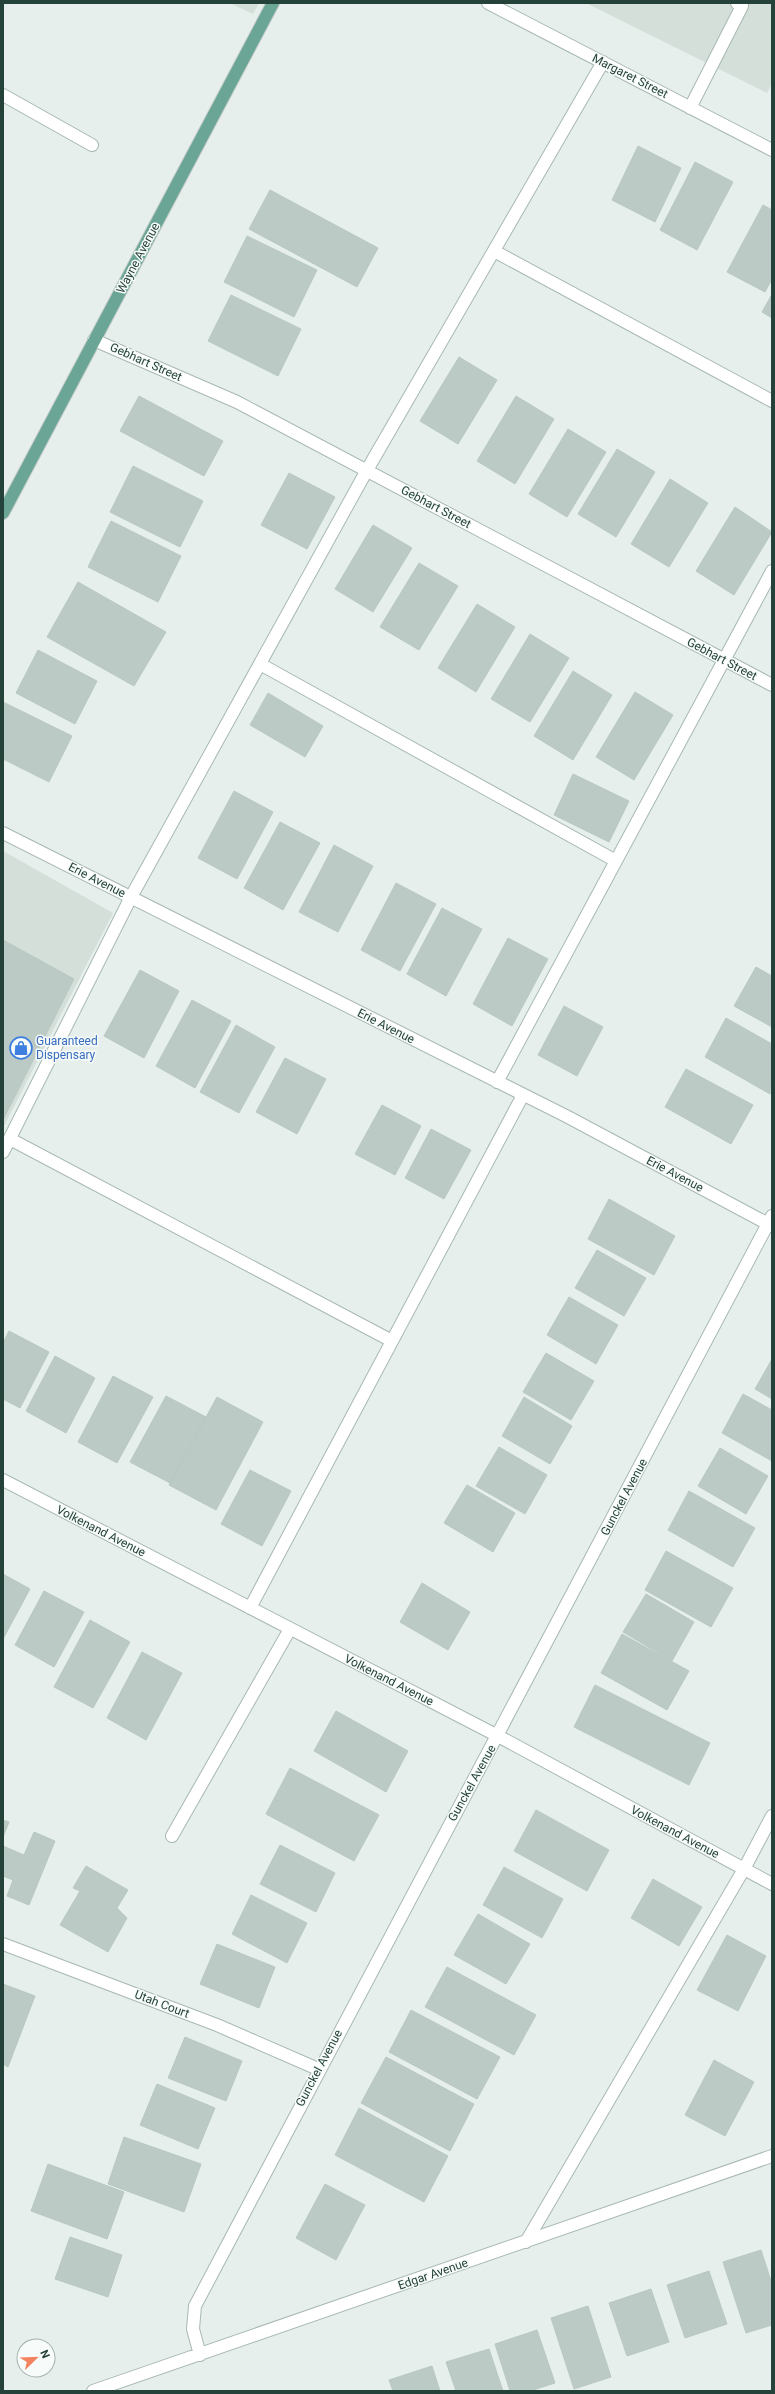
<svg xmlns="http://www.w3.org/2000/svg" width="775" height="2394" font-family="Roboto,sans-serif">
	<style>
		.built { fill: #d4dfda }
		.building { fill: #bbcac4; stroke: #b8c9c2 }
		.lines { fill: none; stroke-linecap: round; stroke-linejoin: round }
		.minor-casing { stroke: #a8b8b2; stroke-width: 14 }
		.major-casing { stroke: #c2cac8; stroke-width: 14 }
		.minor { stroke: #fff; stroke-width: 12 }
		.major { stroke: #6aa596; stroke-width: 12 }
		.labels { text-anchor: middle; stroke-width: 3; stroke-linejoin: round; paint-order: stroke }
		.street-label { font-size: 12px; fill: #24423a; stroke: #f7fbf9 }
		.shop-label { font-size: 12px; fill: #366cbe; stroke: #f7fbf9; text-anchor: start }
	</style>
	<rect width="100%" height="100%" fill="#e6efeb"/>
	<path class="built" d="M230,3H259L253,14Z
		M586,3H772V84L767,93Z
		M3,851L113,913L3,1128Z"/>
	<path class="building" d="M638,146L681,168L655,222L612,200Z
		M695,162L733,182L697,250L660,230Z
		M270,190L378,248L357,287L249,229Z
		M763,205L772,210V279L765,292L727,272Z
		M247,236L317,270L294,317L224,282Z
		M772,294V318L762,312Z
		M231,295L301,329L278,376L208,341Z
		M459,357L497,380L458,444L420,421Z
		M139,396L223,441L204,476L120,431Z
		M516,396L554,419L515,484L477,461Z
		M568,429L606,452L567,517L529,494Z
		M617,449L655,472L616,537L578,514Z
		M133,466L203,501L180,547L110,512Z
		M289,473L335,497L307,549L261,525Z
		M670,479L708,503L669,567L631,544Z
		M735,507L772,532L734,595L696,571Z
		M111,521L181,556L158,602L88,567Z
		M373,525L412,548L373,612L335,589Z
		M419,563L458,586L419,650L380,627Z
		M78,582L166,632L134,686L47,637Z
		M477,604L515,627L476,692L438,668Z
		M530,634L569,658L530,722L491,699Z
		M38,650L97,681L75,724L16,693Z
		M573,671L612,695L573,760L534,736Z
		M635,692L673,715L634,780L596,757Z
		M268,693L323,726L305,757L250,725Z
		M3,702L72,736L49,782L3,759Z
		M573,774L629,801L609,842L554,815Z
		M234,791L273,812L237,879L198,858Z
		M280,822L320,843L283,910L244,888Z
		M334,845L373,866L338,932L299,912Z
		M396,883L436,904L400,971L361,950Z
		M442,908L482,929L446,996L407,974Z
		M508,938L548,959L512,1026L473,1004Z
		M3,940L74,979L4,1118L3,1117Z
		M756,967L772,976V1027L734,1006Z
		M140,970L179,991L144,1058L104,1036Z
		M192,1000L231,1021L195,1088L156,1066Z
		M564,1006L603,1027L577,1076L538,1055Z
		M726,1018L772,1044L770,1094L705,1057Z
		M236,1025L275,1047L239,1113L200,1092Z
		M285,1058L326,1079L297,1134L256,1112Z
		M686,1069L753,1105L731,1144L665,1107Z
		M382,1105L421,1126L395,1175L355,1154Z
		M431,1129L471,1150L444,1199L405,1178Z
		M609,1199L675,1236L654,1275L588,1239Z
		M597,1250L646,1278L624,1316L575,1288Z
		M569,1297L618,1325L596,1364L547,1335Z
		M9,1331L49,1352L20,1408L3,1399V1343Z
		M546,1353L594,1381L571,1420L523,1392Z
		M55,1356L95,1378L66,1433L26,1411Z
		M772,1359V1399L755,1389Z
		M113,1376L153,1397L117,1463L78,1442Z
		M743,1394L772,1410V1461L722,1433Z
		M166,1396L206,1417L170,1483L130,1462Z
		M217,1397L263,1422L216,1510L169,1485Z
		M524,1397L572,1426L550,1464L502,1436Z
		M499,1447L547,1475L525,1514L476,1486Z
		M720,1448L768,1476L746,1514L698,1486Z
		M250,1470L291,1491L262,1546L221,1524Z
		M467,1485L515,1513L493,1552L444,1523Z
		M689,1491L755,1528L733,1567L668,1530Z
		M666,1551L733,1588L711,1627L645,1590Z
		M3,1574L30,1589L3,1639Z
		M422,1583L470,1612L448,1650L400,1622Z
		M44,1591L84,1612L54,1667L15,1645Z
		M646,1594L694,1622L672,1661L623,1632Z
		M90,1620L130,1642L93,1708L54,1687Z
		M622,1634L689,1671L667,1710L601,1673Z
		M142,1652L182,1673L146,1740L107,1718Z
		M595,1685L710,1743L689,1785L574,1727Z
		M336,1711L408,1751L386,1792L314,1751Z
		M290,1768L379,1815L354,1861L266,1814Z
		M536,1810L609,1850L587,1891L514,1851Z
		M3,1820L9,1822L3,1837Z
		M34,1832L55,1841L29,1905L7,1896L13,1880L3,1876V1846L24,1855Z
		M280,1845L335,1873L316,1912L260,1884Z
		M86,1866L128,1890L117,1908L127,1918L108,1952L60,1925L80,1891L73,1888Z
		M504,1867L563,1899L542,1938L483,1905Z
		M653,1879L702,1907L679,1946L631,1918Z
		M251,1895L307,1923L287,1963L232,1934Z
		M478,1914L530,1944L506,1984L454,1955Z
		M727,1935L766,1956L738,2011L697,1990Z
		M217,1944L275,1967L259,2008L200,1984Z
		M447,1967L536,2015L514,2055L425,2007Z
		M3,1984L35,1996L8,2067L3,2064Z
		M411,2010L500,2057L477,2099L389,2052Z
		M185,2037L242,2061L226,2101L168,2078Z
		M386,2057L474,2104L450,2151L361,2103Z
		M714,2060L754,2082L725,2136L685,2115Z
		M157,2084L215,2108L198,2149L140,2125Z
		M359,2108L448,2156L424,2202L335,2155Z
		M124,2137L201,2164L184,2212L108,2184Z
		M48,2164L124,2192L107,2239L31,2211Z
		M325,2184L365,2205L336,2260L296,2238Z
		M70,2237L122,2255L108,2297L55,2279Z
		M761,2250L772,2284V2325L746,2333L723,2262Z
		M709,2271L727,2324L685,2338L667,2285Z
		M651,2289L669,2342L627,2356L609,2303Z
		M588,2306L611,2377L574,2389L551,2318Z
		M537,2330L555,2383L530,2391H510L495,2344Z
		M489,2349L503,2391H456L446,2362Z
		M432,2366L440,2391H393L389,2380Z"/>
	<g class="lines">
		<g class="minor-casing">
			<path id="minor" d="M488,3L772,150
				M3,95L92,145
				M690,108L742,6L737,3
				M494,251L772,401
				M94,340L237,402L772,685
				M260,664L616,861
				M3,833L568,1117L772,1226
				M497,1082L772,571
				M10,1139L392,1341
				M3,1152L131,897L367,470L603,62
				M3,1480L498,1736L772,1884
				M250,1608L523,1095
				M172,1836L290,1629
				M3,1944L217,2025L318,2069
				M526,2242L744,1869L772,1816
				M200,2355L193,2329L195,2306L772,1216
				M93,2391L772,2156"/>
		</g>
		<g class="major-casing">
			<path id="major" d="M3,513L273,3"/>
		</g>
		<use href="#minor" class="minor"/>
		<use href="#major" class="major"/>
	</g>
	<defs>
		<g id="shop-ring" transform="scale(1.15)"><circle r="9.5" fill="#f7fbf9" stroke="#3f7fe0" stroke-width="1.5"/><path d="M-5-2.5h2.3a2.7 3.5 0 0 1 5.4 0H5L5.5 6h-11ZM-1.5-2.5h3a1.5 2.3 0 0 0-3 0Z" fill="#3f7fe0"/></g>
	</defs>
	<g fill-rule="evenodd">
		<use href="#shop-ring" x="21" y="1048"/>
	</g>
	<g class="labels">
		<g class="street-label">
			<text transform="translate(630 76) rotate(27)" y="4">Margaret Street</text>
			<text transform="translate(138 258) rotate(-62)" y="4">Wayne Avenue</text>
			<text transform="translate(146 362) rotate(24)" y="4">Gebhart Street</text>
			<text transform="translate(436 507) rotate(28)" y="4">Gebhart Street</text>
			<text transform="translate(722 659) rotate(28)" y="4">Gebhart Street</text>
			<text transform="translate(97 880) rotate(27)" y="4">Erie Avenue</text>
			<text transform="translate(386 1026) rotate(27)" y="4">Erie Avenue</text>
			<text transform="translate(675 1174) rotate(28)" y="4">Erie Avenue</text>
			<text transform="translate(624 1497) rotate(-62)" y="4">Gunckel Avenue</text>
			<text transform="translate(101 1531) rotate(27)" y="4">Volkenand Avenue</text>
			<text transform="translate(389 1680) rotate(27)" y="4">Volkenand Avenue</text>
			<text transform="translate(472 1783) rotate(-61)" y="4">Gunckel Avenue</text>
			<text transform="translate(675 1832) rotate(28)" y="4">Volkenand Avenue</text>
			<text transform="translate(162 2004) rotate(21)" y="4">Utah Court</text>
			<text transform="translate(319 2068) rotate(-62)" y="4">Gunckel Avenue</text>
			<text transform="translate(433 2274) rotate(-19)" y="4">Edgar Avenue</text>
		</g>
		<g class="shop-label">
			<text x="36" y="1045">Guaranteed<tspan x="36" dy="14">Dispensary</tspan></text>
		</g>
	</g>
	<rect width="775" height="2394" fill="none" stroke="#24423a" stroke-width="8"/>
	<g transform="translate(36 2358) rotate(67)"><circle r="19" fill="#f7fbf9" stroke="#a3b1ad"/>
	<path d="M0-3L7 15L0 10L-7 15Z" fill="#f4845f"/>
	<text y="-6" font-size="11" font-weight="bold" text-anchor="middle" fill="#24423a">N</text>
	</g>
</svg>
